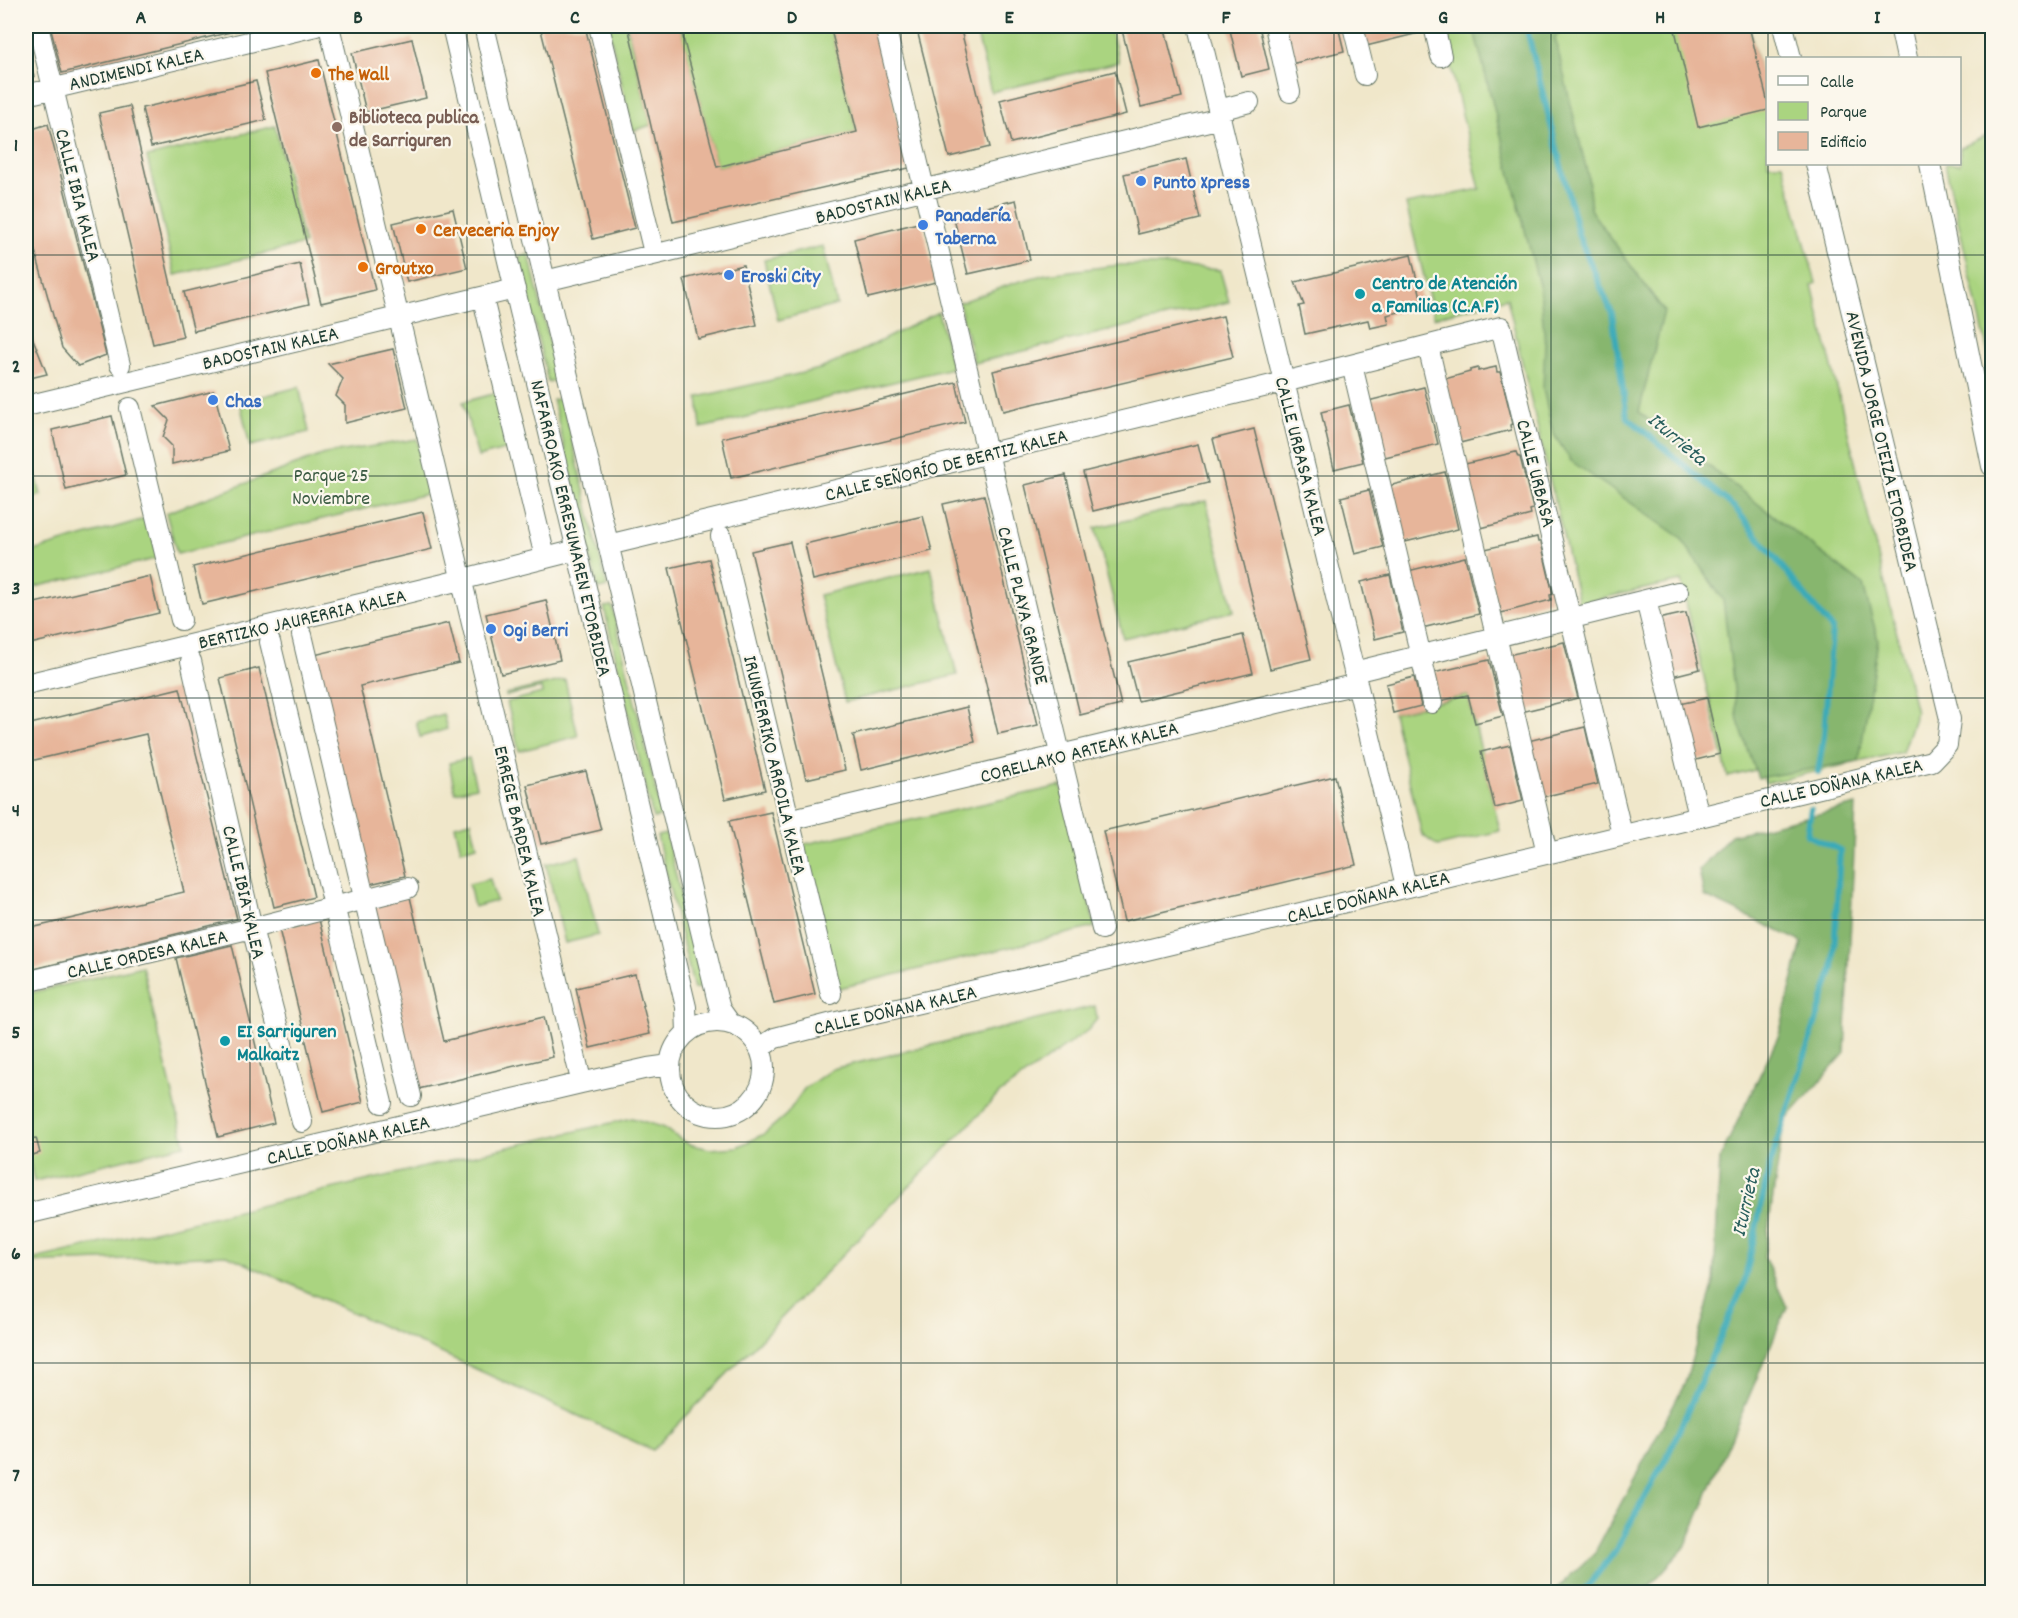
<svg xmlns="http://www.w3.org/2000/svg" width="2018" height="1618" font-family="Dekko,sans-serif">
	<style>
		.green { fill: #aad480; stroke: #64885a; stroke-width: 1.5 }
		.forest { fill: #87b66e; stroke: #537a51; stroke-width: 1.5 }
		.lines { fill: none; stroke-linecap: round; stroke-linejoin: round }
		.stream { stroke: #3aaab8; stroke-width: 6 }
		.building { fill: #e7b59a }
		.minor-casing { stroke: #687868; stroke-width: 22 }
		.minor { stroke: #fff; stroke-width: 20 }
		.grid { fill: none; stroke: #1f3d34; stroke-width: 1.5; stroke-opacity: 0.55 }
		.food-dot { fill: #e8710a; stroke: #fbf7ec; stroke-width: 2 }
		.education-dot { fill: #8d6e63; stroke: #fbf7ec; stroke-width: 2 }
		.shop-dot { fill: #3f7fe0; stroke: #fbf7ec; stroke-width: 2 }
		.culture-dot { fill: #0f9aa8; stroke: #fbf7ec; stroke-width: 2 }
		.labels { text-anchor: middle; stroke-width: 4.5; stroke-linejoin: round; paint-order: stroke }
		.street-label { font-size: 20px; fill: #1f3d34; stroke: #fbf7ec }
		.food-label { font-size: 20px; font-weight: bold; fill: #c56008; stroke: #fbf7ec; text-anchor: start }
		.education-label { font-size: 20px; font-weight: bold; fill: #785e54; stroke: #fbf7ec; text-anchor: start }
		.shop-label { font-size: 20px; font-weight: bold; fill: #366cbe; stroke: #fbf7ec; text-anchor: start }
		.culture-label { font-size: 20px; font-weight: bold; fill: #0d838f; stroke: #fbf7ec; text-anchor: start }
		.park-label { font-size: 20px; fill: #3b5b43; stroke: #fbf7ec }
		.water-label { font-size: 21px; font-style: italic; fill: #275e5c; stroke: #fbf7ec }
		.neatline { fill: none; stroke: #1f3d34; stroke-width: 2 }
		.grid-label { font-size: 20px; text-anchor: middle; font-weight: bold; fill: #1f3d34 }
	</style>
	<rect width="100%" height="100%" fill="#fbf7ec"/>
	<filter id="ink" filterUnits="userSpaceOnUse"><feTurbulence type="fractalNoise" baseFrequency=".0167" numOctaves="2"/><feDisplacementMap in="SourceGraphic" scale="12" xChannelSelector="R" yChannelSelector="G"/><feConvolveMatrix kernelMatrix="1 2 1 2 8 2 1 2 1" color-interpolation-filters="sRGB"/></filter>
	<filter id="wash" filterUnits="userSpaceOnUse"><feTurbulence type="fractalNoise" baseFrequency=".008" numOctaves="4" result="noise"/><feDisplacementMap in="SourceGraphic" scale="24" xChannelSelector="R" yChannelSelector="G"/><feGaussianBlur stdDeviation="1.35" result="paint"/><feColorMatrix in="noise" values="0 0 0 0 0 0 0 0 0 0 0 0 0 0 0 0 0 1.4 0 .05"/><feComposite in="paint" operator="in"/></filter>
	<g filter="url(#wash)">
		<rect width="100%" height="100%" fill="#f0e7ca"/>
		<path class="green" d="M608,26H627L651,125L633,131Z
			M688,26H830L857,132L717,167L680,27Z
			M975,26H1110L1119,62L991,92Z
			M1441,26H1749L1767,103L1768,164H1783L1816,283L1812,285L1916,712L1902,752L1766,783L1759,769L1728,777L1681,581L1579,603L1507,298L1434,317L1406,204L1480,189Z
			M275,126L304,244L175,275L147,157Z
			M1992,133V370L1945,164H1960V148Z
			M823,246L837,305L778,320L764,260Z
			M529,254L558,380L548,382L519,257Z
			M1120,265H1162L1220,270L1229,302L974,363L959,303L1014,283L1046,274Z
			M938,312L952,368L701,428L698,397L820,369L853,355Z
			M299,387L309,432L250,446L240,402Z
			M497,393L512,448L478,457L463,402Z
			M562,398L607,587L598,589L553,400Z
			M26,437L41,495L26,499Z
			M417,439L431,493L177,554L166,513L325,454Z
			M1206,501L1234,611L1123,638L1095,528Z
			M148,518L159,558L26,589V553Z
			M931,568L957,675L845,702L819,595Z
			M612,606L662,816L653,818L604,607Z
			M565,680L578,736L519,751L507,702L542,693L541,688L506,696V694Z
			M1468,695L1500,831L1438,846L1422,835L1393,713Z
			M443,714L447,729L420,737L416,722Z
			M469,758L476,787L455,792L449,763Z
			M1061,786L1095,927L835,989L801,845Z
			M471,821L477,846L461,850L455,825Z
			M666,834L703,987L694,989L657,836Z
			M579,856L598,935L565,943L546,864Z
			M490,879L496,901L474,907L469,884Z
			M142,966L185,1145L34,1181L26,1145V994Z
			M1095,1006L1097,1019L1088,1030L999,1094L653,1450L227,1255L26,1263V1261L632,1118L662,1127L688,1144L710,1149L737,1147L764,1134L787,1114L804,1089L832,1069Z"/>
		<path class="forest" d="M1473,26H1566L1555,38L1588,176L1591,211L1664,311L1639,412L1863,585L1878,640L1859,761L1758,778L1738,721L1723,600L1681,538L1571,461L1553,433L1543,389L1545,343L1540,289Z
			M1856,805L1845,1053L1784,1122L1764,1257L1787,1307L1685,1547L1644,1592H1553L1595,1552L1685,1383L1714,1282L1720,1158L1779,1035L1802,942L1704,896L1699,870L1731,835Z"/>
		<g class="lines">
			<path class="stream" d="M1526,26L1579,237L1612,313L1627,417L1735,508L1832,629L1824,735L1818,772
				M1583,1592L1614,1553L1668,1455L1744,1284L1769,1168L1833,968L1840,850L1807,835L1811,809"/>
		</g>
		<g id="blocks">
			<path class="building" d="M50,26H246L247,28L62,73Z
				M540,26H585L635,228L593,239Z
				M628,26H680L717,167L857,132L830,26H876L909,168L673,222Z
				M916,26H960L990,147L949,157Z
				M1121,26H1164L1182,97L1141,107Z
				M1229,26H1259L1269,69L1241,76Z
				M1278,26H1338L1344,51L1287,65Z
				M1357,26H1417L1419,33L1362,47Z
				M1674,26H1749L1768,103V110L1698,127Z
				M412,39L426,98L366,112L352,53Z
				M26,44L34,77L26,79Z
				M319,60L375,290L321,303L265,73Z
				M1115,71L1126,114L1011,143L1000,100Z
				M256,81L266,120L151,147L142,108Z
				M130,106L183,337L153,344L99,113Z
				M48,124L106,355L78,366L62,348L26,218V131Z
				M1186,159L1200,219L1138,234L1124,174Z
				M1016,200L1030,260L968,274L953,215Z
				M453,209L467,268L407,282L393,223Z
				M922,222L936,282L868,298L854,239Z
				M1411,255L1423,306L1387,315L1389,324L1370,328L1368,320L1305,334L1299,306L1304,305L1295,282Z
				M300,264L309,304L194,331L184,292Z
				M743,265L757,325L698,339L684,279Z
				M1223,316L1233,357L1003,411L993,371Z
				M31,334L47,374L26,379V335Z
				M393,349L407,408L345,423V405L336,396L343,379L328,364Z
				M1496,367L1497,372H1500L1513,424L1510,425L1511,430L1460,443L1445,379L1470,372V370L1478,368V371Z
				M956,382L965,422L731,478L722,438Z
				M1424,387L1438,444L1381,458L1368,401Z
				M214,391L229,451L172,464V446L163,437L169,420L155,406Z
				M1349,405L1363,462L1334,469L1321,412Z
				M112,416L126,475L66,490L52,430Z
				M1254,429L1311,659L1270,669L1213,439Z
				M1198,444L1208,483L1093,511L1083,472Z
				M1516,452L1518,457H1520L1533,509L1530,510L1531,515L1481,528L1465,464Z
				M1445,472L1458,529L1401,543L1388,486Z
				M1066,475L1121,705L1080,715L1025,485Z
				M1369,490L1383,547L1355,554L1341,497Z
				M984,495L1038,725L998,734L943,504Z
				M423,512L432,549L202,604L193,567Z
				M923,516L932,551L813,580L805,544Z
				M1537,537L1538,542H1541L1553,594L1550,595L1551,600L1501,613L1500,607L1496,608L1485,549Z
				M790,542L845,770L806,779L751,551Z
				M1465,557L1479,614L1422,628L1408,571Z
				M709,559L765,790L725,799L669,568Z
				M1390,575L1403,632L1375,639L1361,582Z
				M150,576L159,613L26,645V605Z
				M546,600L560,660L501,674L486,614Z
				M1686,613L1700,669L1672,676L1658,619Z
				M449,623L459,663L360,686L405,876L365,885L310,656Z
				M1243,635L1253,673L1138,701L1128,662Z
				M1564,642L1578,698L1521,712L1508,655Z
				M1489,660L1503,716L1475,723L1468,695L1439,701L1433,673Z
				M259,668L314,897L274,907L220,678Z
				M1414,677L1421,706L1393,713L1386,684Z
				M180,688L237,919L26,971V909L31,928L184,892L146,734L26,762V725Z
				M1707,698L1720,754L1692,761L1679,704Z
				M967,707L975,742L861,770L853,735Z
				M1585,727L1598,784L1542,797L1528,741Z
				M1510,745L1523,801L1495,808L1481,752Z
				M586,771L601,830L541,844L527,785Z
				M1335,776L1356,865L1124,921L1103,831Z
				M771,812L815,994L774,1004L729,821Z
				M410,897L444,1041L544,1017L553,1057L414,1090L370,907Z
				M319,919L363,1102L323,1112L279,929Z
				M232,945L274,1123L218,1137L176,958Z
				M635,974L650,1034L590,1048L576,988Z
				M36,1138L40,1153L32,1155L28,1139Z"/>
		</g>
	</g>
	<g filter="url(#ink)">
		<use href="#blocks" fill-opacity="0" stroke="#687868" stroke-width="1.5"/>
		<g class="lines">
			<g class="minor-casing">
				<path id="minor" d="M38,26L120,365
					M329,26L397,310
					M452,26L686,1007L687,1032
					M484,26L717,998L720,1009L730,1023
					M599,26L653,249
					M885,26L923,184
					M1198,26L1406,886
					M1275,26L1290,92
					M1353,26L1365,75
					M1434,26L1441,56
					M1783,26L1791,58
					M1900,26L1907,58
					M26,95L316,26
					M1219,110L1249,102
					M1930,164L1992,466
					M926,198L986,448
					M545,281L1221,118
					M484,303L544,553
					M400,322L460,573
					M1428,346L1547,853
					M1352,365L1432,703
					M26,406L515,289
					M130,408L181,620
					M990,461L1059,749
					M721,536L831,994
					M608,545L1284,382L1501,327L1622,834
					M463,586L580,1076
					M1646,600L1699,816
					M302,635L411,1096
					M270,642L382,1103
					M191,661L252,928L302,1122
					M1354,672L1678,592
					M26,684L444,584L577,550
					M1062,761L1102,929
					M801,817L1357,684
					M26,982L252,928L408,888
					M670 1069a47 47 0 1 1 94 0a47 47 0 1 1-94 0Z
					M760,1048L775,1038L837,1022L1109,959L1932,761L1947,745L1950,719L1816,164
					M26,1214L581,1083L648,1068L670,1065"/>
			</g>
			<use href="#minor" class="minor"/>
		</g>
	</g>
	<path class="grid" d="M250,26V1592M467,26V1592M684,26V1592M901,26V1592M1117,26V1592M1334,26V1592M1551,26V1592M1768,26V58M1768,164V1592M26,255H1992M26,476H1992M26,698H1992M26,920H1992M26,1142H1992M26,1363H1992"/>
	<g class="food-dot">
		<circle cx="316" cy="73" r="6"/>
		<circle cx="421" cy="229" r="6"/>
		<circle cx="363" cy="267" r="6"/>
	</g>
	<circle class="education-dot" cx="337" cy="127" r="6"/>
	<g class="shop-dot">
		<circle cx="1141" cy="181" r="6"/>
		<circle cx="923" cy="225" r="6"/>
		<circle cx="729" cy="275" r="6"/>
		<circle cx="213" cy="400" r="6"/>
		<circle cx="491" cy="629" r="6"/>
	</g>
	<g class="culture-dot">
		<circle cx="1360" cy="294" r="6"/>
		<circle cx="225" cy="1041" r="6"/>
	</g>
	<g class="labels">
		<g class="street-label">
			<text transform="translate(136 68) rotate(-13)" y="7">ANDIMENDI KALEA</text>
			<text transform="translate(79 195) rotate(76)" y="7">CALLE IBIA KALEA</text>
			<text transform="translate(883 200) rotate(-14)" y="7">BADOSTAIN KALEA</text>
			<text transform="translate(270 347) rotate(-13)" y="7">BADOSTAIN KALEA</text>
			<text transform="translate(1883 441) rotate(77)" y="7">AVENIDA JORGE OTEIZA ETORBIDEA</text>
			<text transform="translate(1302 456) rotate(76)" y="7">CALLE URBASA KALEA</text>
			<text transform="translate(946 464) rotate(-14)" y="7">CALLE SEÑORÍO DE BERTIZ KALEA</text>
			<text transform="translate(1537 473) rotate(76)" y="7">CALLE URBASA</text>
			<text transform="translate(572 528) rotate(77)" y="7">NAFARROAKO ERRESUMAREN ETORBIDEA</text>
			<text transform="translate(1024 605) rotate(76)" y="7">CALLE PLAYA GRANDE</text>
			<text transform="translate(302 618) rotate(-13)" y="7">BERTIZKO JAURERRIA KALEA</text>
			<text transform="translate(1079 751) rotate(-14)" y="7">CORELLAKO ARTEAK KALEA</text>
			<text transform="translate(776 765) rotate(77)" y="7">IRUNBERRIKO ARROILA KALEA</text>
			<text transform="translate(1841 782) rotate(-13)" y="7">CALLE DOÑANA KALEA</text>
			<text transform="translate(521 831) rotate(77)" y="7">ERREGE BARDEA KALEA</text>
			<text transform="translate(245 892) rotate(77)" y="7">CALLE IBIA KALEA</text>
			<text transform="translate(1368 896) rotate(-14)" y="7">CALLE DOÑANA KALEA</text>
			<text transform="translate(147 953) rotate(-13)" y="7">CALLE ORDESA KALEA</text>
			<text transform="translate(895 1009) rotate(-13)" y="7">CALLE DOÑANA KALEA</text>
			<text transform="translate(348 1139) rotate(-13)" y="7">CALLE DOÑANA KALEA</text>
		</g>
		<g class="food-label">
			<text x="328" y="80">The Wall</text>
			<text x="433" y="236">Cerveceria Enjoy</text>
			<text x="375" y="274">Groutxo</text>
		</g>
		<g class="education-label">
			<text x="349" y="123">Biblioteca publica<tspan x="349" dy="23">de Sarriguren</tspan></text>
		</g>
		<g class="shop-label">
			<text x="1153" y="188">Punto Xpress</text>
			<text x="935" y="221">Panadería<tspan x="935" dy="23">Taberna</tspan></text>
			<text x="741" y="282">Eroski City</text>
			<text x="225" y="407">Chas</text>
			<text x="503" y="636">Ogi Berri</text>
		</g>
		<g class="culture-label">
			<text x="1372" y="289">Centro de Atención<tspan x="1372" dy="23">a Familias (C.A.F)</tspan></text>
			<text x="237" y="1037">EI Sarriguren<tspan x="237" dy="23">Malkaitz</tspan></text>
		</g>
		<g class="park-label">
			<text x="331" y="481">Parque 25<tspan x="331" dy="23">Noviembre</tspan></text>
		</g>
		<g class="water-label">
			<text transform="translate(1678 438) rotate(40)" y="7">Iturrieta</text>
			<text transform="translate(1745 1202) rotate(-77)" y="7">Iturrieta</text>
		</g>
	</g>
	<rect width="2018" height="1618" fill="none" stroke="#fbf7ec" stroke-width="66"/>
	<rect x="1766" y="57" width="195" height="108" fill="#fbf7ec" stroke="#a3ada2" stroke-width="1.5"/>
	<rect x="1778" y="76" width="30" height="9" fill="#ffffff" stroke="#a3ada2" stroke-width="1.5"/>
	<text x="1820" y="87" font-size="18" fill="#1f3d34">Calle</text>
	<rect x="1778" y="102" width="30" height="18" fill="#aad480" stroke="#a3ada2" stroke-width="1.5"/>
	<text x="1820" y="117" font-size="18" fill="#1f3d34">Parque</text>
	<rect x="1778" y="132" width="30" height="18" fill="#e7b59a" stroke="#a3ada2" stroke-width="1.5"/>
	<text x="1820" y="147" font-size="18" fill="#1f3d34">Edificio</text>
	<rect x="33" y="33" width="1952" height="1552" class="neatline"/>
	<g class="grid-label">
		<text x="141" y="23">A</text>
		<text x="358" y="23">B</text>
		<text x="575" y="23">C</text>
		<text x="792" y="23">D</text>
		<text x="1009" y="23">E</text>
		<text x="1226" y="23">F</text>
		<text x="1443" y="23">G</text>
		<text x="1660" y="23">H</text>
		<text x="1877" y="23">I</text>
		<text x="16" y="151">1</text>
		<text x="16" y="372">2</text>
		<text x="16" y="594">3</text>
		<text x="16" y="816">4</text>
		<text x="16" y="1038">5</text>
		<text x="16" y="1259">6</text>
		<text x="16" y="1481">7</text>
	</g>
</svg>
